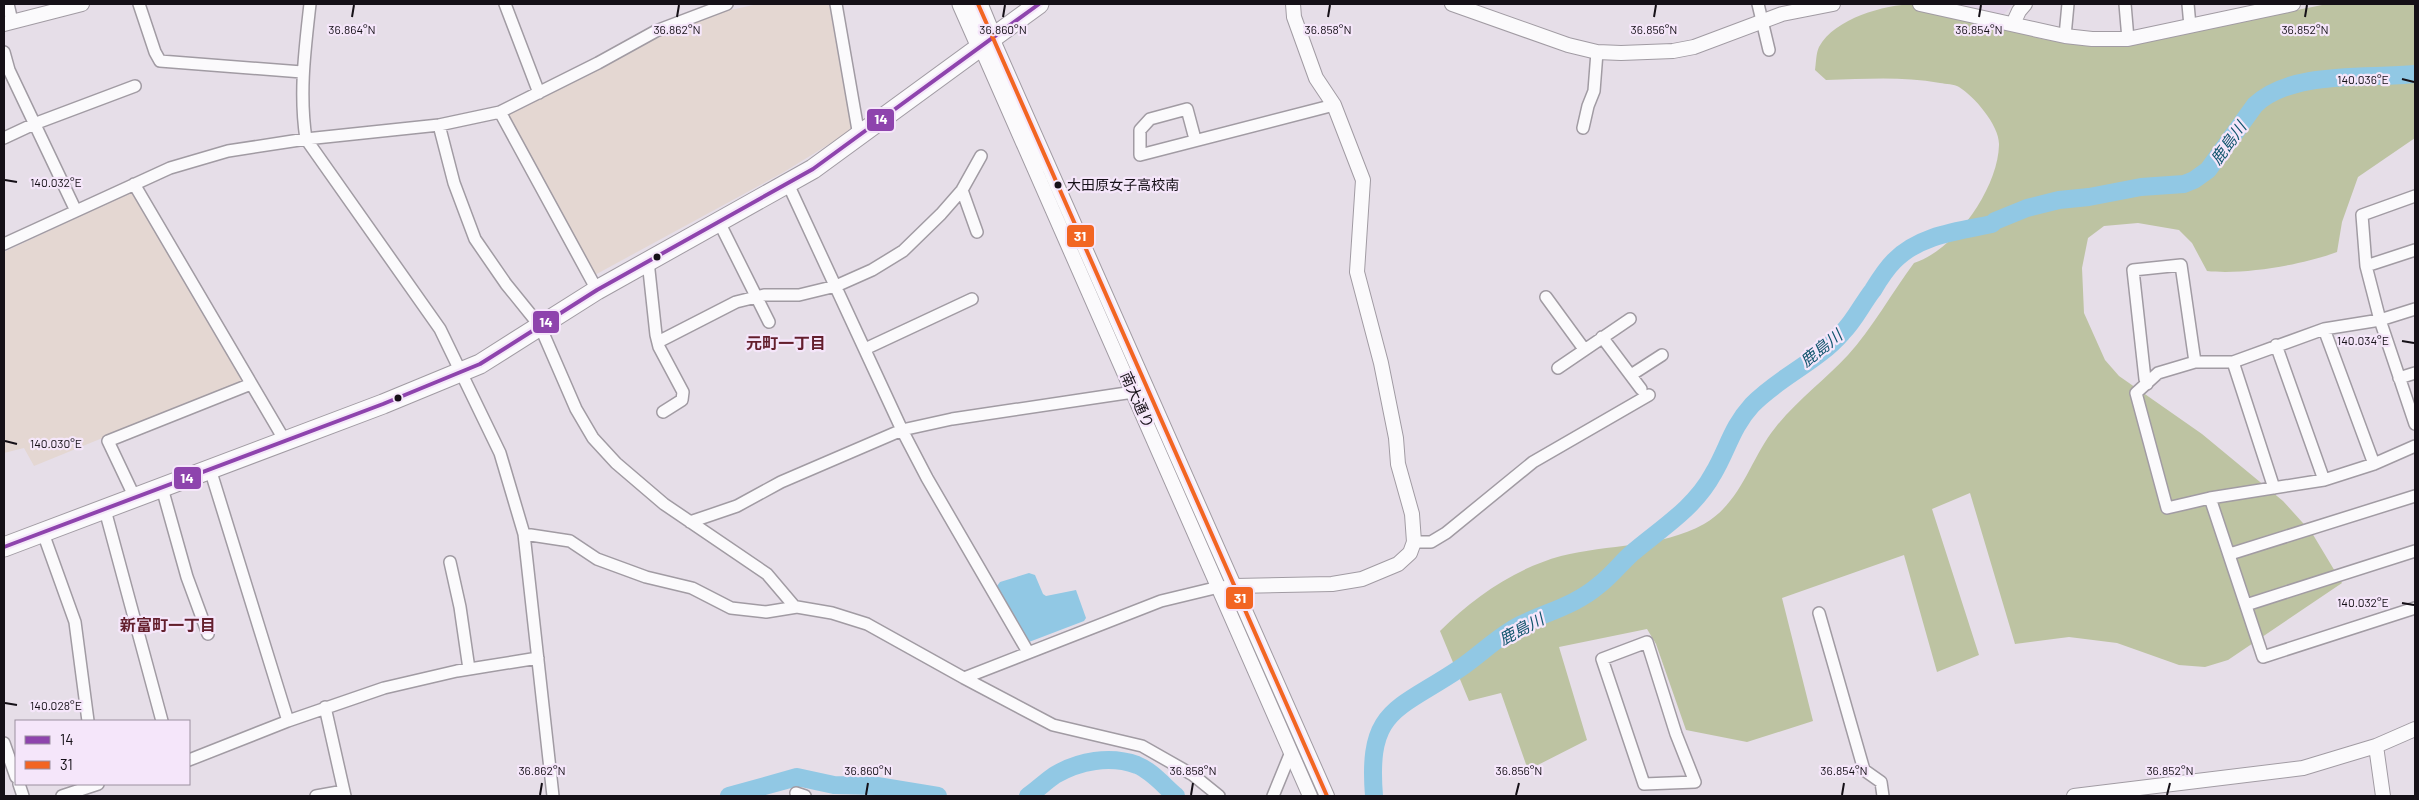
<svg xmlns="http://www.w3.org/2000/svg" width="2419" height="800" font-family="Barlow,'Noto Sans JP',sans-serif">
	<style>
		.built { fill: #e3d5e8 }
		.education { fill: #e4d7d2 }
		.forest { fill: #bdc3a2 }
		.water { fill: #91c8e4 }
		.lines { fill: none; stroke-linecap: round; stroke-linejoin: round }
		.river { stroke: #91c8e4; stroke-width: 18 }
		.minor-casing { stroke: #a19ba3; stroke-width: 14 }
		.tertiary-casing { stroke: #a19ba3; stroke-width: 16 }
		.trunk-casing { stroke: #a19ba3; stroke-width: 21 }
		.minor { stroke: #fbfafc; stroke-width: 11 }
		.tertiary { stroke: #fbfafc; stroke-width: 14 }
		.trunk { stroke: #fbfafc; stroke-width: 19 }
		.bus-1-casing { stroke: #f5e6fa; stroke-width: 8 }
		.bus-2-casing { stroke: #f5e6fa; stroke-width: 8 }
		.bus-1 { stroke: #8e44ad; stroke-width: 4 }
		.bus-2 { stroke: #f26522; stroke-width: 4 }
		.ticks { fill: none; stroke: #151017; stroke-width: 2 }
		.bus-dot { fill: #151017; stroke: #f5e6fa; stroke-width: 2 }
		.labels { text-anchor: middle; stroke-width: 4.5; stroke-linejoin: round; paint-order: stroke }
		.bus-label { font-size: 14px; fill: #151017; stroke: #f5e6fa; text-anchor: start }
		.street-label { font-size: 15px; fill: #151017; stroke: #f5e6fa }
		.water-label { font-size: 16px; font-style: italic; fill: #12556e; stroke: #f5e6fa }
		.neighbourhood-label { font-size: 16px; font-weight: bold; fill: #631e2c; stroke: #f5e6fa }
		.ticks-label { font-size: 12px; text-anchor: middle; fill: #151017; stroke: #f5e6fa; stroke-width: 4.5; stroke-linejoin: round; paint-order: stroke }
		.line-badge { stroke: #f5e6fa; stroke-width: 2 }
		.badge-label { font-size: 14px; text-anchor: middle; font-weight: bold; fill: #fff }
	</style>
	<rect width="100%" height="100%" fill="#e6dee8"/>
	<path class="built" d="M1945,4H2014L2002,16Z"/>
	<path class="education" d="M758,4H829L852,130L784,172L593,276L506,113L659,37L712,14Z
		M132,192L242,381L34,466L24,448L4,453V252Z"/>
	<path class="forest" d="M1914,4L2042,39L2078,43L2149,40L2327,4H2415V138L2358,177L2342,222L2337,252C2302,265 2244,275 2207,271L2192,243L2179,230L2138,223L2104,226L2088,238L2082,268L2084,313L2105,360L2119,376L2202,434L2283,501L2312,533L2342,583L2228,660L2205,667L2179,665L2117,643L2069,637L2015,644L1970,493L1932,509L1979,655L1937,672L1904,555L1782,598L1813,721L1747,742L1686,730L1656,644L1647,629L1559,647L1587,740L1528,770L1501,693L1469,701L1440,631C1474,597 1514,569 1561,556C1608,544 1661,548 1704,524C1742,502 1750,459 1775,428C1796,401 1825,380 1848,355C1871,330 1893,291 1914,263C1955,250 1998,188 1999,145C2000,126 1974,96 1959,87C1954,84 1946,84 1940,83C1901,76 1866,79 1826,80L1815,70C1816,64 1816,53 1819,47C1835,18 1884,5 1914,4Z"/>
	<path class="water" d="M1029,573L1035,575L1043,594L1046,596L1076,590L1086,618L1084,621L1029,642L997,586L1000,582Z"/>
	<g class="lines">
		<path class="river" d="M729,796L797,777L834,785L877,786L938,796
			M1028,796C1037,790 1046,781 1055,775C1079,761 1110,755 1137,765C1152,771 1164,786 1176,796
			M1374,796C1367,709 1396,711 1459,669C1480,655 1498,636 1520,625C1547,612 1576,605 1599,585C1611,576 1620,564 1631,554C1660,529 1694,509 1713,474C1728,449 1731,428 1752,405C1779,377 1817,362 1842,333C1855,320 1862,304 1873,290C1879,280 1886,269 1894,261C1919,235 1958,231 1992,224L1995,221L2027,208L2059,200L2089,197L2141,187L2184,184L2194,180L2208,170L2255,105C2291,70 2368,79 2415,74"/>
		<g class="minor-casing">
			<path id="minor" d="M8,4L12,21
				M139,4L155,52L160,61L302,72
				M310,4C305,49 299,93 306,139L440,329L500,453L524,534L553,796
				M505,4L539,93
				M836,4L859,136
				M1758,4L1769,50
				M2125,4L2128,39
				M2188,4L2190,26
				M2065,36L2068,4
				M4,52L9,70L76,211
				M500,112L597,290
				M439,125L454,183L475,239L506,284L540,326L576,409L593,438L616,463L664,504L767,574L795,607
				M1583,128L1588,106L1594,91L1597,52
				M4,138L34,124L135,86
				M1195,139L1187,109L1150,119L1140,130V155L1334,105
				M134,184L285,441
				M788,184L902,430L927,478L1028,652
				M962,190L977,232
				M719,222L769,322
				M4,244L170,168L228,151L306,139L439,125L500,112L598,63L656,31L727,4
				M2415,250L2366,266L2380,320L2415,424
				M648,261L656,335L659,347L683,392L682,400L663,412
				M2366,266L2362,215L2415,196
				M1546,297L1584,349
				M2415,309L2380,320L2324,329L2233,362H2195L2158,373L2136,393L2167,508L2210,498L2324,480L2374,464L2415,446
				M2324,329L2374,464
				M1602,337L1641,389
				M658,342L736,302L764,295H799L836,286L872,270L903,251L941,214L962,190L981,156
				M2276,345L2324,480
				M865,349L972,299
				M2233,362L2274,488
				M1558,368L1630,319
				M1631,375L1662,355
				M2399,378L2415,373
				M2147,384L2145,379L2133,270L2181,265L2195,362
				M210,469L288,721
				M162,488L187,577L208,634
				M135,498L108,441L251,384
				M2210,498L2263,657L2415,608
				M105,510L162,721
				M690,522L737,506L781,482L902,430L952,419L1140,391
				M43,533L75,622L88,721
				M524,534L570,541L597,559L646,577L692,588L731,608L766,612L797,607L832,613L867,624L964,678L1161,601L1219,587L1235,586
				M1414,542H1431L1446,533L1533,462L1649,395
				M2230,554L2415,496
				M450,562L460,607L469,669
				M2246,605L2415,551
				M1819,613L1864,770L1881,782L1883,796
				M1647,642L1676,734L1695,782L1644,784L1602,659Z
				M964,678L1053,725L1142,746L1193,775L1219,796
				M325,707L345,796
				M4,743L16,777
				M189,760L288,721L384,688L457,671L538,658
				M19,784L23,796
				M796,793L805,796
				M62,796L98,784
				M316,796L344,791
				M1273,796L1291,752"/>
		</g>
		<g class="tertiary-casing">
			<path id="tertiary" d="M1452,4L1568,45L1597,52L1621,53L1673,51L1694,47L1782,14L1833,4
				M1920,4L2065,36L2092,39H2128L2293,4
				M4,24L82,4
				M2013,24L2019,11L2025,4
				M992,38L1327,796
				M981,47L1310,796
				M1235,586L1332,584L1362,579L1398,564L1410,553L1414,542L1412,514L1398,464L1396,438L1381,363L1357,272L1363,180L1334,105L1316,78L1294,17L1293,4
				M2376,746L2383,796
				M2074,796L2303,768L2376,746L2415,729"/>
		</g>
		<g class="trunk-casing">
			<path id="trunk" d="M962,4L981,47
				M978,4L992,38
				M4,547L383,404L480,364L597,290L813,169L1039,4"/>
		</g>
		<use href="#minor" class="minor"/>
		<use href="#tertiary" class="tertiary"/>
		<use href="#trunk" class="trunk"/>
		<g class="bus-1-casing">
			<path id="bus-1" d="M4,547L383,404L480,364L597,290L813,169L1039,4"/>
		</g>
		<g class="bus-2-casing">
			<path id="bus-2" d="M978,4L1327,796"/>
		</g>
		<use href="#bus-1" class="bus-1"/>
		<use href="#bus-2" class="bus-2"/>
	</g>
	<path class="ticks" d="M352,17L354,5M677,17L679,5M1003,17L1005,5M1328,17L1330,5M1654,17L1656,5M1979,17L1981,5M2305,17L2307,5M2402,79L2414,82M5,180L17,182M2402,341L2414,343M5,441L17,444M2402,603L2414,605M5,703L17,705M540,795L542,783M866,795L868,783M1191,795L1193,783M1516,795L1519,783M1842,795L1844,783M2167,795L2170,783"/>
	<g class="bus-dot">
		<circle cx="1058" cy="185" r="4.5"/>
		<circle cx="657" cy="257" r="4.5"/>
		<circle cx="398" cy="398" r="4.5"/>
	</g>
	<g class="labels">
		<g class="bus-label">
			<text x="1067" y="190">大田原女子高校南</text>
		</g>
		<g class="street-label">
			<text transform="translate(1137 400) rotate(66)" y="5">南大通り</text>
		</g>
		<g class="water-label">
			<text transform="translate(2228 143) rotate(-54)" y="6">鹿島川</text>
			<text transform="translate(1821 348) rotate(-39)" y="6">鹿島川</text>
			<text transform="translate(1521 629) rotate(-28)" y="6">鹿島川</text>
		</g>
		<g class="neighbourhood-label">
			<text x="786" y="349">元町一丁目</text>
			<text x="168" y="631">新富町一丁目</text>
		</g>
	</g>
	<g class="ticks-label">
		<text x="352" y="34">36.864°N</text>
		<text x="677" y="34">36.862°N</text>
		<text x="1003" y="34">36.860°N</text>
		<text x="1328" y="34">36.858°N</text>
		<text x="2305" y="34">36.852°N</text>
		<text x="1654" y="34">36.856°N</text>
		<text x="1979" y="34">36.854°N</text>
		<text x="2363" y="84">140.036°E</text>
		<text x="56" y="187">140.032°E</text>
		<text x="2363" y="345">140.034°E</text>
		<text x="56" y="448">140.030°E</text>
		<text x="2363" y="607">140.032°E</text>
		<text x="56" y="710">140.028°E</text>
		<text x="542" y="775">36.862°N</text>
		<text x="868" y="775">36.860°N</text>
		<text x="1193" y="775">36.858°N</text>
		<text x="1519" y="775">36.856°N</text>
		<text x="1844" y="775">36.854°N</text>
		<text x="2170" y="775">36.852°N</text>
	</g>
	<g class="line-badge">
		<rect x="866" y="108" width="29" height="24" rx="5" fill="#8e44ad"/>
		<rect x="1066" y="224" width="29" height="24" rx="5" fill="#f26522"/>
		<rect x="532" y="310" width="28" height="24" rx="5" fill="#8e44ad"/>
		<rect x="173" y="466" width="29" height="24" rx="5" fill="#8e44ad"/>
		<rect x="1225" y="586" width="29" height="24" rx="5" fill="#f26522"/>
	</g>
	<g class="badge-label">
		<text x="881" y="124">14</text>
		<text x="1080" y="241">31</text>
		<text x="546" y="327">14</text>
		<text x="187" y="483">14</text>
		<text x="1240" y="603">31</text>
	</g>
	<rect width="2419" height="800" fill="none" stroke="#151017" stroke-width="10"/>
	<rect x="15" y="720" width="175" height="65" fill="#f5e6fa" stroke="#9b909f"/>
	<rect x="25" y="736" width="25" height="8" fill="#8e44ad" stroke="#9b909f"/>
	<text x="60" y="745" font-size="15" fill="#151017">14</text>
	<rect x="25" y="761" width="25" height="8" fill="#f26522" stroke="#9b909f"/>
	<text x="60" y="770" font-size="15" fill="#151017">31</text>
</svg>
